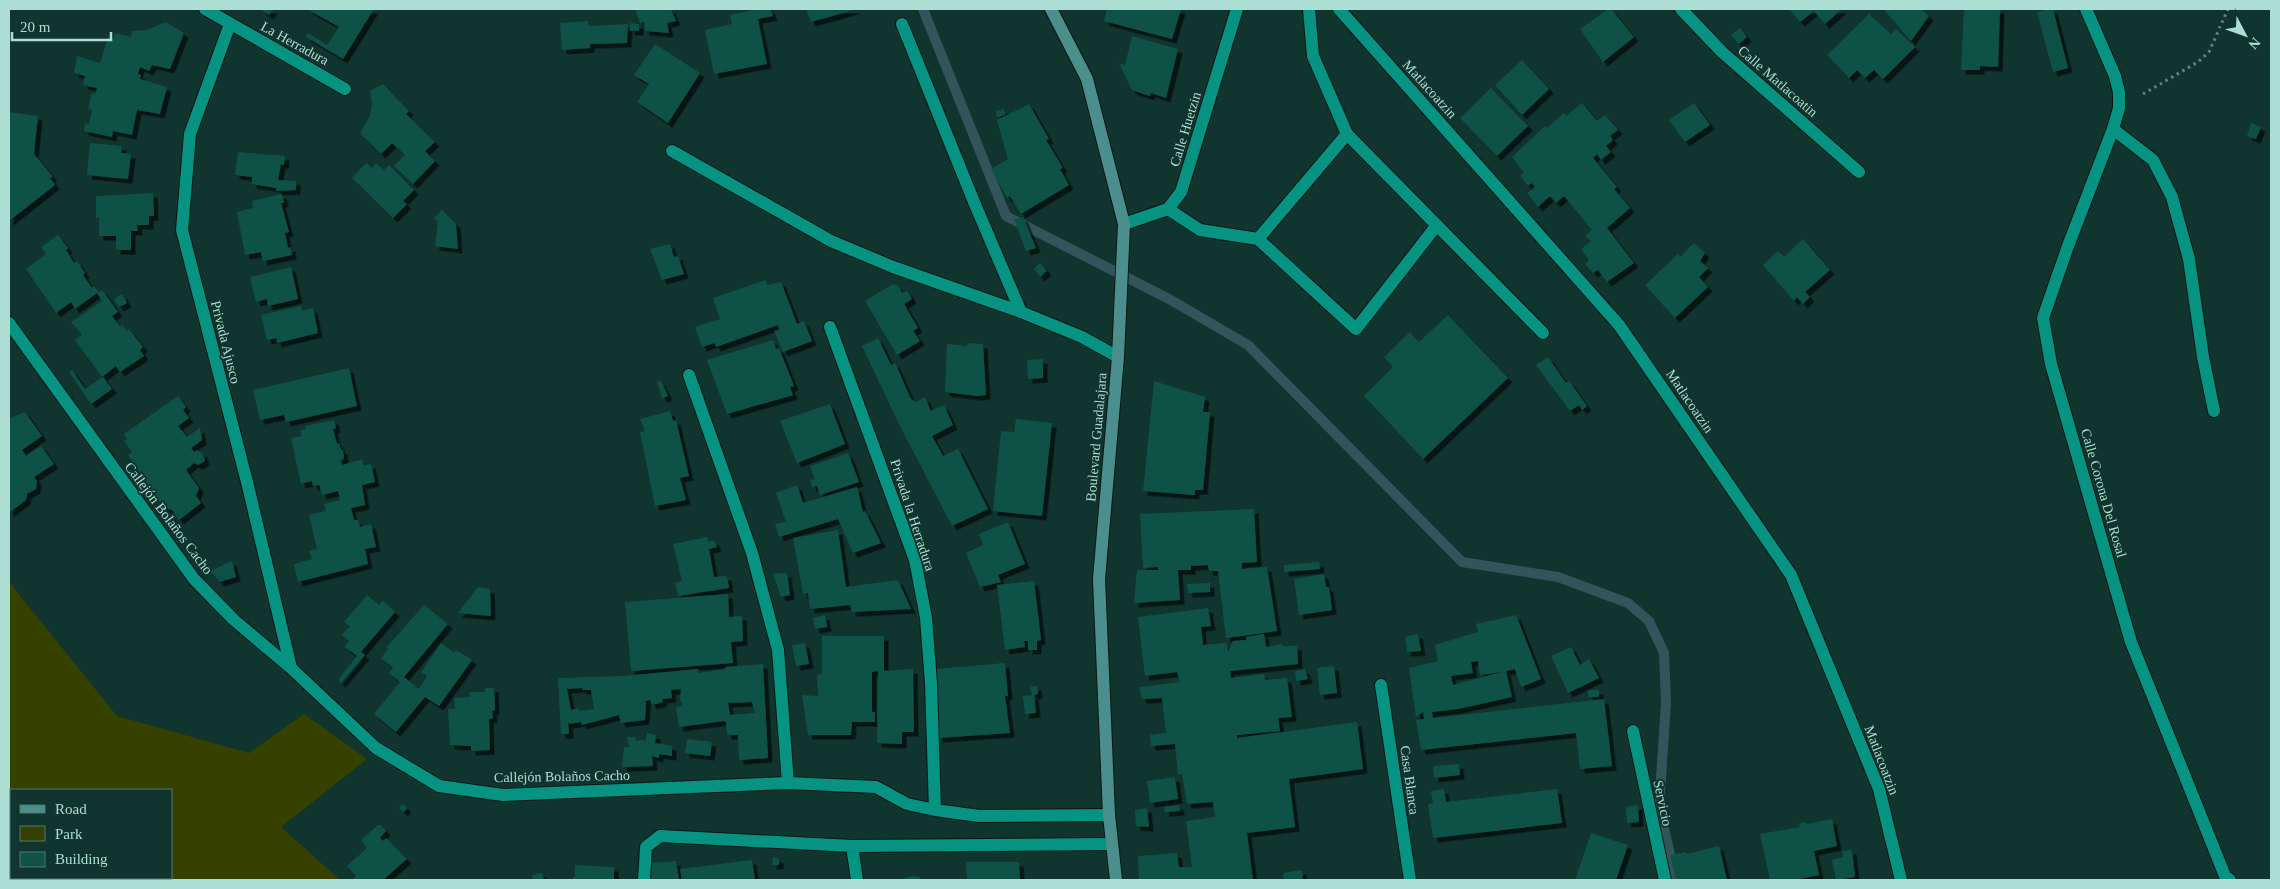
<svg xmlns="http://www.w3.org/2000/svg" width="2280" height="889" font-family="Georgia,serif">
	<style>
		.green { fill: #364100 }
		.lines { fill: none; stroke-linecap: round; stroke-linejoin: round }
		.stream { stroke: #34545c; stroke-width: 10 }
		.building { fill: #115147; fill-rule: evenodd; filter: url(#shadow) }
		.service-casing { stroke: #0a1816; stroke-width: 14 }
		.minor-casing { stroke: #0a1816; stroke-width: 14 }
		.tertiary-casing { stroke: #0a1816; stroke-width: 14 }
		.secondary-casing { stroke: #0a1816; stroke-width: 14 }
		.path { stroke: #5d887f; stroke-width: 3; stroke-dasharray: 2.5 4; stroke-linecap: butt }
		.service { stroke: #069381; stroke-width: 12 }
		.minor { stroke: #069381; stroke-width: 12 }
		.tertiary { stroke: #069381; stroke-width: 12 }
		.secondary { stroke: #4b8f8d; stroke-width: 12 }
		.labels { text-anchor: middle; stroke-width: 4; stroke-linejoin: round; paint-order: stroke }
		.street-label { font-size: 14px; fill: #added3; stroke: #10342e }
	</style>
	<defs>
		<filter id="shadow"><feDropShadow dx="4.5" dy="4.5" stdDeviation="0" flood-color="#0009"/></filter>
	</defs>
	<rect width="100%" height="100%" fill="#10342e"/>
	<path class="green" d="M9,582L117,716L249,753L304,714L367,759L281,827L340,880H29L28,878H171V790H11V832L9,825Z"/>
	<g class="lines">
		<path class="stream" d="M923,9L1006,216L1169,299L1248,345L1462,562L1558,577L1628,603L1649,621L1664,653L1666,703L1659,807L1676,880"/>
	</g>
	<path class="building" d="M260,9H273L269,15Z
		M307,9H374L343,59L306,37L308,33L327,45L339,27Z
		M635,9H671L676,21L667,23L669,33L645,31L644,22L640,23Z
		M759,9H770L773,16L758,19L767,64L714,74L705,30L732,24L730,15Z
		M806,9H857L811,22Z
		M1107,9H1181L1172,39L1104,21Z
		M1608,9H1611L1634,37L1603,62L1580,29Z
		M1789,9H1842L1825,24L1814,11L1800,22Z
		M1887,9H1921L1929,16L1911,41L1885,11Z
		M1964,9H2000L1998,67L1980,66V70H1961Z
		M2049,9H2053L2068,68L2053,72L2037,12Z
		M1869,14L1891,34L1896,29L1915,47L1883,79L1874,70L1865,78L1857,70L1849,78L1827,55Z
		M588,21L589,26L628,24L627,43L590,44V48L562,50L560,23Z
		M166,22L184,33L170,69L152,65L149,71L140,67L138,74L141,75L140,79L167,87L160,114L137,110L132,135L113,131L112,137L84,131L85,123L89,124L92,110L88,109L92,93L95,94L97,88L83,85L85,76L74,73L77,56L100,63L108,37L113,39L115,33L131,37L132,31L147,30Z
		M630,23L639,24V31H630Z
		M1740,28L1747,37L1739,44L1731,35Z
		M1132,36L1178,49L1166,98L1151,93L1150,96L1132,90L1119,63L1125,65Z
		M655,44L700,73L668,123L637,102L649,84L634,75Z
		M1522,60L1549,89L1522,115L1495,85Z
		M383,84L409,111L406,114L435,142L425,151L435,161L413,184L394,166L405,155L392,143L381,154L360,133L370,116L372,103L370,91Z
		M1491,88L1528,126L1497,156L1460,118Z
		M1582,103L1597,121L1605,115L1618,130L1610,136L1613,140L1606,146L1611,152L1601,160L1597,154L1593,158L1617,187L1614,189L1630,208L1607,228L1634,263L1607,282L1598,270L1593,273L1585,264L1589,260L1581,249L1591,241L1585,236L1592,230L1564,196L1556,203L1550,196L1538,207L1527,193L1535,187L1532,183L1528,186L1520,176L1524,173L1512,157L1545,126L1547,128L1564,113L1566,116Z
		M1694,103L1710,125L1685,142L1669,120Z
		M1029,104L1049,139L1046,140L1063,168L1060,169L1069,185L1021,214L1010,196L1007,198L991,169L1008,159L997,120Z
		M1004,109L1005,115L997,117L996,111Z
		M9,112L38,116L34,154L53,177L50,178L55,185L9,221Z
		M2251,123L2261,127L2256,139L2247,136Z
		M90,143L122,146L121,153L131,154L128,179L87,175Z
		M238,152L285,156L284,165L281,164L278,180L296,181V190L276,191V188L252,184V177L235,175Z
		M366,163L372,168L376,163L384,170L389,165L414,190L403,201L407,204L393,218L352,178Z
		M153,193L154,216H149V225H137L138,231H131V250H116V236H99V218H96V196Z
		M282,194L284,203H281L289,232L285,233L288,248L291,247L292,255L263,261L261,252L245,255L237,212L253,208L252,201Z
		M442,210L456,224L458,249L435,246L438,222L434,218Z
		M1023,217L1036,248L1026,251L1014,219Z
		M58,235L68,248L66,250L74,263L77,261L85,273L83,275L92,288L94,286L99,292L102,290L118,312L112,316L120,326L122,325L127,331L129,329L143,347L140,350L144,356L120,372L116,366L102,377L75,340L82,335L71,322L102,301L97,293L75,309L71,302L56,313L26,269L46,254L41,247Z
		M1803,239L1830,270L1805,292L1810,297L1803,304L1797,297L1794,301L1763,265L1778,251L1784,257Z
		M1694,243L1705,253L1700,261L1708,268L1699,277L1708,287L1675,318L1645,285L1678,254L1680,257Z
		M670,244L674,257L678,256L684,274L662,280L650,249Z
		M1040,263L1047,271L1040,277L1034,269Z
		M291,267L298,299L268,306L267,299L256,302L250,277Z
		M766,280L767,285L781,282L797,324L804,321L812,341L783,352L774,331L779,330L778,325L716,347L715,343L702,347L695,327L720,319L713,298Z
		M893,284L898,286L902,293L907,291L912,299L904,304L918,328L913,331L920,341L897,355L865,301Z
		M122,294L127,303L119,307L114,299Z
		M301,306L302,311L313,308L318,333L277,343L276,338L267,340L261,315Z
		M1448,315L1508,378L1423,459L1364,396L1393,367L1384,357L1410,332L1419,342Z
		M878,338L891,365L895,363L911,399L916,402L925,397L931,411L944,405L953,425L932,436L943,456L958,449L988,509L952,526L900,426L862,346Z
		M773,340L776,349L779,348L794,386L790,387L793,395L727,414L707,360Z
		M967,343L983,344L986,395L977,396L945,392L947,344L967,346Z
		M1548,357L1566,383L1569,381L1587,406L1582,410L1579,405L1570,411L1536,365Z
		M1043,359V378L1028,379L1027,360Z
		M349,368L357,406L286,422L284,415L260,420L253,390Z
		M72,370L85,389L103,377L112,389L91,404L69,372Z
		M661,381L668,396L662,398L657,382Z
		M1154,381L1205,397L1203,412H1210L1203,490H1195V495L1143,491Z
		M178,396L186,407L183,410L189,418L178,426L187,437L200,428L202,440L191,448L194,452L197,450L203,454L205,461L198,465L194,463L186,470L199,488L196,496L201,503L179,520L172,510L164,508L128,455L132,452L124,441L127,439L124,434Z
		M830,404L845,444L797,463L780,421Z
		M670,411L673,421L676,420L689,476L680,478L686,500L655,506L640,432L645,431L640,419Z
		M25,412L42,436L22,450L26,456L41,446L54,464L34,477L37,481L36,489L27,494L26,500L9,513V419Z
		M1016,419L1052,423L1042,516L993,511L1001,431L1014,432Z
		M334,420L336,428L333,429L337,444L339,443L341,450H343L344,459L341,460L342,465L362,459L364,465L371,464L375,482L362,485L365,505L351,508L354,520H358L360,527L371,524L376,547L365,549L368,564L298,582L294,564L312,559L309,551L317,549L309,515L326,511L324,504L340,500L338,491L322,495L320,487L319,485L313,486L312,481L301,484L291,438L302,436L300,431L306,429L305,426Z
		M848,453L859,482L820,495L817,486L812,487L810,480L815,479L810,466Z
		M797,485L803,503L857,487L863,512L865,511L881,543L853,553L838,519L779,537L775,524L786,522L776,493Z
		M1254,509L1257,562L1242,563V569L1267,567L1277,631L1226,638L1218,571H1209L1208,565L1191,566V570H1178L1180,600L1134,603L1137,570H1158V567L1143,568L1140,514Z
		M1008,522L1025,564L998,575L1001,582L980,587L966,553L983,545L979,534Z
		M838,530L846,587L898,580L911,609L852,612L850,605L810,609L808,593L803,594L793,538Z
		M707,537L708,542L714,540L717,547L709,549L714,577L727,576L729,588L678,596L675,583L682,581L673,544Z
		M232,561L236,577L220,582L210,571Z
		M1319,562L1320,569L1284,572V565Z
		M787,573L790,595L781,597L773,574Z
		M1324,574L1326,587H1329L1332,610L1299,615L1294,579Z
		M1034,581L1041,640L1037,641V650H1028V641H1024L1025,647L1005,650L997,585Z
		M1210,583V592L1188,593L1187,584Z
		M478,587L490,589L491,616L458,613Z
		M728,594L729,617L742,616L743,641L731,642L733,663L631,671L625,602Z
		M367,595L379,605L383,601L395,612L361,652L365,655L341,683L338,680L357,656L345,647L349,641L342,635L350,626L344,622Z
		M424,605L448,624L404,677L419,689L427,676L421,672L441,643L454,653L456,650L472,660L439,706L425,697L396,732L374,714L400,682L389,673L393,668L381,658L388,649L386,648Z
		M1208,608L1211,626L1201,627L1203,645L1227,643L1228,651L1233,641L1246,640V637L1264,634L1266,647L1282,644V646H1297L1298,664L1230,671L1231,678L1264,674L1265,680L1287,678L1292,717L1278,718L1280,731L1237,735V738L1357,722L1363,769L1289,779L1295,827L1247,833L1253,880H1139L1138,856L1177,853L1179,867H1192L1186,821L1215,817L1213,802L1187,804L1182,774L1178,775L1175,744L1151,746L1150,735L1166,733L1162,698L1142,699L1139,687L1180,682L1177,672L1145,676L1138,617Z
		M825,615L827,627L815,629L813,618Z
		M1516,615L1541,679L1521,687L1515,669L1506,671L1512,697L1458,709L1432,712L1433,718L1604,699L1612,766L1580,769L1576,733L1421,750L1416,720L1424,719L1423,712L1416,717L1409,668L1438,661L1435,645L1478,632L1476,624ZM1478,661L1480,675L1502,672L1453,685L1451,676L1473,673L1471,662Z
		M1418,634L1421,651L1407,652L1405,637Z
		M822,636H884V671L913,669L914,732H902V744L877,743L878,671L872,672V712H875V722H852L851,735H808L802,695L818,696L817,675L822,674Z
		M805,643L809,664L796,666L792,645Z
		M1571,647L1580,665L1589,659L1599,678L1568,693L1551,656Z
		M1005,663L1008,696H1005L1010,733L938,738L935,669Z
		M763,664L768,758L739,760L738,735H727L726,722L724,721L679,727L676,707L682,706V701H680L681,689L671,690L672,698L662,699L663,702L652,705L650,700L646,701L645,720L621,723L619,715L582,725L581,722L569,724L568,722L569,734H561L558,678L624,676L698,669L699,673L725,669V667ZM582,688V690H591L594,709L579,711V708L571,710L567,689ZM752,702L755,713L730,715L728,703Z
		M1334,666L1337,693L1320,695L1317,668Z
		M1305,669L1308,679L1296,681L1295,671Z
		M1037,686L1038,694L1034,695L1036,713L1025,714L1023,696L1032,695L1030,687Z
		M485,688H494L495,710L492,711L493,718L489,719L490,750L471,751V746L450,745L448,709H455L454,698L470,697L469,692H485Z
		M1588,690H1599V697H1588Z
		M647,733L656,735L655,743L672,746V756L659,754V758L652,756L653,766L622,767L624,747H629L627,737H635L636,741L644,740V744Z
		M687,739L712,742L710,756L685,753Z
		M1459,764L1460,775L1434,778L1433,766Z
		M1175,777L1178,799L1150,803L1147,781Z
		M1444,789L1446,802L1557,789L1562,823L1433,838L1428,804L1433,803L1431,791Z
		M403,804L407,808L403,812L399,808Z
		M1179,805L1180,811L1165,812L1164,807Z
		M1638,805L1639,822L1627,823L1626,807Z
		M1147,808L1149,827L1136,826L1135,810Z
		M1832,819L1837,846L1814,851L1819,875L1794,880H1770L1760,834L1800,827L1799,823L1806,822L1807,824Z
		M378,825H381L386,831L380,838L383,841L386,838L407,859L383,880H356L354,878L356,876L347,866L367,848L361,840Z
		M1591,833L1628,845L1616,880H1575Z
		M1719,846L1727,880H1676L1670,855L1686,852V854Z
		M1852,850L1855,877L1836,880L1832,860L1843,857L1842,851Z
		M773,857L779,859V865H772Z
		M752,860L755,880H682L680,869Z
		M676,861L679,880H649V863Z
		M966,862H1019L1020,880H967Z
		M575,865L614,867V880H573V877H575Z
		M1302,870L1303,880H1284L1283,873Z
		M542,873L544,880H533L532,875Z
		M913,876L920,877L921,880H897Z"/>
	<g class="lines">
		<g class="service-casing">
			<path id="service" d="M902,24L974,202L1021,312
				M2113,129L2153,160L2172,197L2189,259L2203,357L2214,411
				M1347,134L1543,333
				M1168,209L1200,230L1258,239L1347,134L1313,56L1309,9
				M1258,239L1356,329L1437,225"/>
		</g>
		<g class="minor-casing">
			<path id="minor" d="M205,9L345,89
				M1339,9L1619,325L1791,575L1879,789L1901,880
				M1681,9L1722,52L1859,172
				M2086,9L2115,76L2119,92V108L2113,129L2068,246L2043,318L2051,364L2131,642L2225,876L2230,880
				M230,24L190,134L182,230L248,486L291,668
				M672,151L831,241L893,267L1021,312L1082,337L1118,357
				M9,323L194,579L234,620L291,668L376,748L439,786L503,795L788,783L876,787L907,804L935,810L979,816L1109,815
				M830,327L915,560L926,618L931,683L935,810
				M689,375L752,553L778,650L788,783
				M1381,685L1410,880
				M1633,731L1665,880
				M852,846L857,880
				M644,880L646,847L660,836L852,846L1112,844"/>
		</g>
		<g class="tertiary-casing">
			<path id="tertiary" d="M1124,224L1168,209L1181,192L1237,9"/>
		</g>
		<g class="secondary-casing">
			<path id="secondary" d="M1051,9L1087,79L1124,224L1118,357L1099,579L1109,815L1116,880"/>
		</g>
		<path class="path" d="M2143,94L2198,62L2209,52L2228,9"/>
		<use href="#service" class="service"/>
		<use href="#minor" class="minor"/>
		<use href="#tertiary" class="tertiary"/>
		<use href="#secondary" class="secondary"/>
	</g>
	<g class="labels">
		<g class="street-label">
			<text transform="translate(295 43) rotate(29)" y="5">La Herradura</text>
			<text transform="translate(1778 81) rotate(41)" y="5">Calle Matlacoatin</text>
			<text transform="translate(1430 89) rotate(48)" y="5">Matlacoatzin</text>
			<text transform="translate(1185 129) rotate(-73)" y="5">Calle Huetzin</text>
			<text transform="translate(226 342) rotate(76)" y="5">Privada Ajusco</text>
			<text transform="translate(1690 401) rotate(56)" y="5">Matlacoatzin</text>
			<text transform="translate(1096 437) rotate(-85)" y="5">Boulevard Guadalajara</text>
			<text transform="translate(2104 493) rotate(74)" y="5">Calle Corona Del Rosal</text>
			<text transform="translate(913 515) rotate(72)" y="5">Privada la Herradura</text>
			<text transform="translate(169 518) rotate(53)" y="5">Callejón Bolaños Cacho</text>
			<text transform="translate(1882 760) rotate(69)" y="5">Matlacoatzin</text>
			<text transform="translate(562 776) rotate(-1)" y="5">Callejón Bolaños Cacho</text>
			<text transform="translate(1410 780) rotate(82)" y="5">Casa Blanca</text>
			<text transform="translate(1663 803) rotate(78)" y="5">Servicio</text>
		</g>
	</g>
	<rect width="2280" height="889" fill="none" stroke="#added3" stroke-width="20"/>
	<rect x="10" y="789" width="162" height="90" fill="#10342e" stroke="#4f7870"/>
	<rect x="20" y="805" width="25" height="8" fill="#4b8f8d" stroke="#4f7870"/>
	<text x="55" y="814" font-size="15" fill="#added3">Road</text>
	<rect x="20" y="826" width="25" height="15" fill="#364100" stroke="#4f7870"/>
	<text x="55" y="839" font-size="15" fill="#added3">Park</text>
	<rect x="20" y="852" width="25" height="15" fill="#115147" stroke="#4f7870"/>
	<text x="55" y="864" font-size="15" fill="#added3">Building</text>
	<g transform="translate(2245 35) rotate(131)" stroke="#10342e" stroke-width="4" paint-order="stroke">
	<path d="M0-4L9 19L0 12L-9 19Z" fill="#added3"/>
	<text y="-8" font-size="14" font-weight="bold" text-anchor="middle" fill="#added3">N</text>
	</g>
	<path d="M12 32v8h99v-8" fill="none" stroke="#added3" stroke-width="2.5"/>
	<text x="20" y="32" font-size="15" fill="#added3" stroke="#10342e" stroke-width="4" paint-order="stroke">20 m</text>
</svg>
